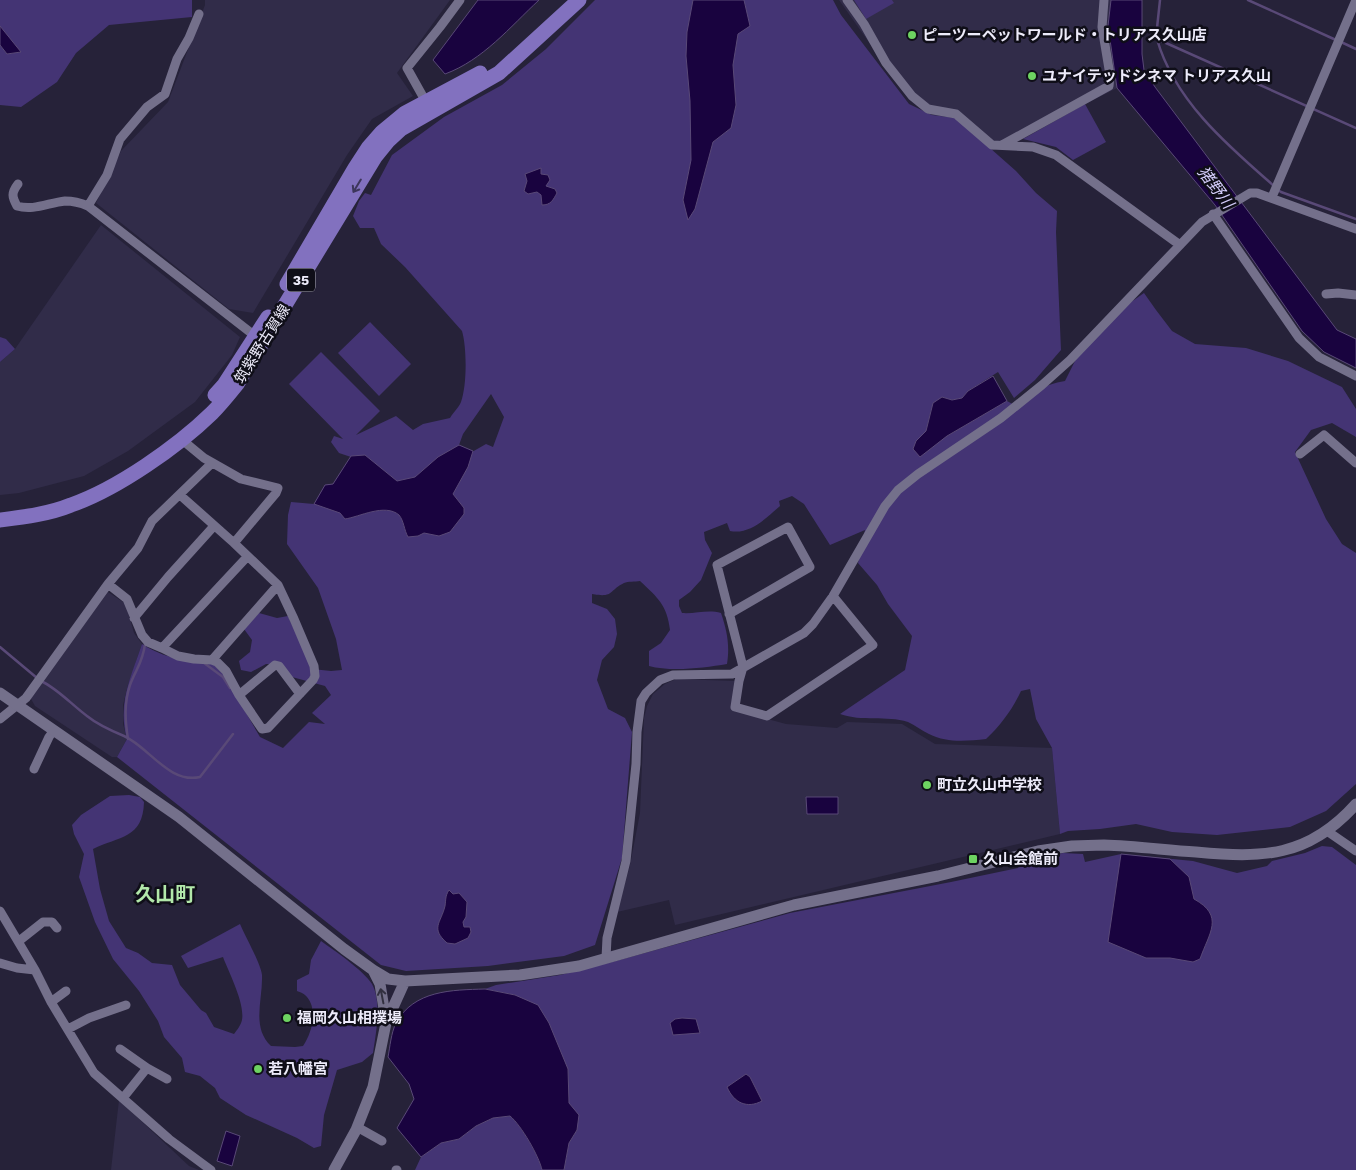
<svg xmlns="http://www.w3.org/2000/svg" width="1356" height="1170" font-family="'Work Sans','Noto Sans JP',sans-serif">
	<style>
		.built { fill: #312c49 }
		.green { fill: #443474; fill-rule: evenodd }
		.water { fill: #19033f; stroke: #594977 }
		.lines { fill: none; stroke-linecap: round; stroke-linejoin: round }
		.stream { stroke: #594977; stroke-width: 2.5 }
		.minor { stroke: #74708b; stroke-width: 9 }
		.tertiary { stroke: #74708b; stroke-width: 11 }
		.primary { stroke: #8271bf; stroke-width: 15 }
		.oneway { stroke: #3d365b }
		.oneway2 { stroke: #323040 }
		.poi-dot { fill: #6dd361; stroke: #0f0e18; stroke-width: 2 }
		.labels { text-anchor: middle; stroke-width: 5; stroke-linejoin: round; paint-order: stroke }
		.shield { fill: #0f0e18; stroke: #aaa9b6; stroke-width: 1 }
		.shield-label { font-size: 14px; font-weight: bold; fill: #edebfa }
		.poi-label { font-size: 15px; font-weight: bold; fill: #edebfa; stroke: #0f0e18; text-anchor: start }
		.street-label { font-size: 15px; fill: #edebfa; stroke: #0f0e18 }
		.water-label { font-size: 16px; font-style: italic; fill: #d3ccfa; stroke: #0f0e18 }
		.district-label { font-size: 20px; font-weight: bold; fill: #b2e8aa; stroke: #0f0e18 }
	</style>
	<rect width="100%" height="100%" fill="#262239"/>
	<path class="built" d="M205,0H450L397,73L413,96L372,119L347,155L253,313L229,309L96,203L121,151L168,102L205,5Z
		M839,0H1111L1108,26L1117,88L992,151L956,118L932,115L909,99Z
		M101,225L240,337L232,355L195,402L128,451L84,476L19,493L0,495V362L15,349Z
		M108,592L126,604L134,633L142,644L128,685L123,705V724L127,739L117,757H112L35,706L30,697Z
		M676,679L736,681L734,710L786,724L837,728L847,722L902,724L935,744L1052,748L1060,834L675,925L669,900L617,912L630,865L640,813L644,718L647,706L653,694L665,684Z
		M119,1100L189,1166L199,1170H111Z"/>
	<path class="green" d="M0,0H192V17L109,25L76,53L57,82L21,107L0,105V45L7,54L20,52L0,26Z
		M595,0H833L841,15L909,104L932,115L956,118L1016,171L1036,193L1057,211L1056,232L1061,350L1035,380L1014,398L998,372L968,391L962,398L952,400L942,397L931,410L926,431L916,441L947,436L1007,401L1020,408C1035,391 1043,385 1065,381L1076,359L1121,309L1144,293L1156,310L1172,331L1195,344L1246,348L1288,361L1342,387L1356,409V437L1332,423L1311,430L1295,452L1326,519L1342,544L1356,553V784L1326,811L1290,827L1217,835L1172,832L1136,824L1100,829L1068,831L1060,834L1052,748L1036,719L1030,689L1021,691C1012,710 1001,725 986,739C966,741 947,743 929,734C922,731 915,725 908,722C886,715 862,722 840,714L905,670L912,636L888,604L877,585L858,563L865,530L830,545L804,504L792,496L779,501L780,506C766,518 750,535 730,531L727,523L704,532L705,540L712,553L701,580L690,592L679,600V606L682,613C696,614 708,609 721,613C727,631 730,645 727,664C704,668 671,672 649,666V651L661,643L670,630C667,605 658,598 640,581C635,582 628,581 624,583C608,591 614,598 592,594V603L607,609L615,619L617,634L614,647L602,660L597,680L608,709L625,718L632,732L622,858L595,945L564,956L488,966L406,971L381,965L117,757L127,739C117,704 131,677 142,644C166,659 182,660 210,661L224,675L260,737L283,748L309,722L325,724L312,713L331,695L325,686L292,677L279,664H266L251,672L241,670L239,661L250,652L252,640L244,629L259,613L277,618L288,616L312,669L331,671L342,670L336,639L318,588L287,544L288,515L291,502L314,504L325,485L333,484L351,457L339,453L331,442L334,436L343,439L289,384L321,352L380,411L356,435L396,416L413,430L423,424L450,418C453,413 459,407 461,402C467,385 467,348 462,331L405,267L381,244L374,228H360L353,216L359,201L365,193L371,195L392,155L444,117L502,85L546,49ZM491,394L504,417L493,447L486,444L472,452L459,445L463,434Z
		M854,0H892L894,3L866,19Z
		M1085,104L1106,142L1073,160L1056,147L1023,139Z
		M370,322L411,364L379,396L338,353Z
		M0,337L6,339L15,349L0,362Z
		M129,795L140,797L144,802C143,839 119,836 93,849L100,889L109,921L126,948L138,953L152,963L172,965L180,985L201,1010L206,1013L214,1027L234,1034C237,1030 241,1025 242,1020C245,1003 229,973 223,957L188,968L181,956L240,924C245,936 261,964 262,975C263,1000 251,1027 271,1046L295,1047L303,1046C312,1033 318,1010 307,997C305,994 300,992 297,991V980L309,974L311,960L321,941C335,951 363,970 372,984C382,1002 376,1033 373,1053L362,1062L337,1070L324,1115L321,1146L314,1148L297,1138L246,1115L220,1098L215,1088L200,1076L185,1072L182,1058L164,1037L158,1021L139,991L113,959L95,922L79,877L84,854L74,834L72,825L81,815L110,796Z
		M1322,846L1332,847L1356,865V1170H564L569,1143L577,1130L569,1103L568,1069L515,995L485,989L496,985L560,975L612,962L790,913L951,882L1018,868L1021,862L1063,853L1083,854L1085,862L1121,854L1193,861L1237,873L1267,866L1272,861L1305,853Z
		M510,1116C521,1125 539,1156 542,1170H415L421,1157L441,1143L459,1139L476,1126L493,1118Z"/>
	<path class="water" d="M478,0H539C510,27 483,60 445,74L433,60Z
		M693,0H744L750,26L738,34L733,65L736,105L731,128L713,142L695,209L688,220L683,200L691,160L690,101L686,56L687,32Z
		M1111,0H1142V54L1144,70L1155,87L1337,330L1356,339V368L1324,352L1302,331L1215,205L1117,88L1108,26Z
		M0,26L21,52L7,54L0,45Z
		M541,168V174L548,175L550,180L546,186L555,189L557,193C553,200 551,205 542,205L541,195L537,192L528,194L524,191L527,181L525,174Z
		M993,376L1007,401L947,436L920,457L913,449L916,441L926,431L933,403L942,397L952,400L962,398L968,391Z
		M459,445L473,451L468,467L453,494L464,508V514L450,532L439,536L424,533L418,536L408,537C404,530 404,521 399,515C385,503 359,517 345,519L340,513L314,504L325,485L333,484L351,456L365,455L397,481L415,477L438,457Z
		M806,797H838V814H807Z
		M1121,854L1170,859L1189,877L1194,899C1225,916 1209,933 1200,959L1193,962L1170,958H1146L1108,942Z
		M449,890L453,894L459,893L467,902L466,917L463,922L464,927H470L471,932L468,938L455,944L447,943C430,928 441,923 445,906C446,900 445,896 449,890Z
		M485,989L515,995L538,1005L549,1023L568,1069L569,1103L579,1115L577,1130L569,1143L564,1170H542C539,1156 521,1125 510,1116L493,1118L476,1126L459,1139L441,1143L421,1157L397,1128L414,1099L409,1084L388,1057C390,1047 391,1033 396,1023C414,990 452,990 485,989Z
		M682,1018L696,1019L700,1033L673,1035L670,1023L675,1019Z
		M746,1074L750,1077L762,1101C747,1109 734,1103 727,1087Z
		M226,1131L240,1136L232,1166L217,1161Z"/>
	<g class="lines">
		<path class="stream" d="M1248,0L1336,40
			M1157,28L1160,0
			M1157,39C1174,100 1228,146 1274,186
			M1157,39L1356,128
			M1341,42L1356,49
			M1278,190L1281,192L1356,219
			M0,647L37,678
			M204,663L223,677L230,688
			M41,681C58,689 72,705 87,716C98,725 112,731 124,736C149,747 169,784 200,777L233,734
			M128,739C125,720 124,703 130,685C136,669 143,662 145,644L147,645"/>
		<path class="minor" d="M847,0L864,24L886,63L912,96L928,109L956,114L992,145L1033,147L1056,155L1180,245
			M426,102L407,68L440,27L460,0
			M1002,145L1109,86L1110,75L1102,27L1104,0
			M18,184C11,193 12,197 17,206C33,211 48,203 65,201C73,201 81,203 88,206L255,336
			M1272,197L1356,0
			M88,206L107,175L120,139L147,107L165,94L177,59L189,38L199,14
			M1213,214L1299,338L1319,357L1356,376
			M1326,294L1338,293L1356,295
			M181,439L204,458L241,479L278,488L276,493L234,543
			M1300,454L1324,435L1356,463
			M108,584L127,599L142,635L148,642L162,648L247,557
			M729,614L810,567L788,527L717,565L743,667L739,681L735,707L767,716L873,645L833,596
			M134,618L168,577L214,526
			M162,648L178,656L194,659L212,660L217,662L226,671L239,695L262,729L268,728L313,680L315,676L314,666L294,619L278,585L234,543L180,495
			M212,660L278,585
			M239,695L275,665L279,666L300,694
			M0,719L26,698L108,584L138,548L152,521L212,463
			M34,769L49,737L54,730
			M1327,831L1356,851
			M0,911L35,970L51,1002L94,1073L169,1139L211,1170
			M19,941L43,922H52L57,928
			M606,958L607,938L626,861L636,764L637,732L641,701L646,693L660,680L673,675L732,674L804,633L813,624L833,596L885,506L898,490L918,474L1001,418L1042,385L1070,360L1202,222L1250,193H1257L1356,229
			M0,963L17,968L35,970
			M51,1002L66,991
			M68,1029L89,1018L126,1005
			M120,1049L147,1068L167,1079
			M123,1098L147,1068
			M357,1127L382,1141
			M396,1170H397"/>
		<path class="tertiary" d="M0,693L179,817L344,949L373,970L388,979L405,981L520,975L579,966L794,905L938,876L1038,851L1072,846L1104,845C1135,846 1165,850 1196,852C1262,858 1308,858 1356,804
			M373,970L380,984L386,1021
			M334,1170L356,1130L373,1087L386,1023L405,981"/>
		<path class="primary" d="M287,284L355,168L368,148L382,132L405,113L480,73
			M215,395L224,385L268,317
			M0,520C24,517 49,514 71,505C117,489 177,447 212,413C221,404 229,394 237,384L375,157L388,141L401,129L499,73L579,0"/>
	</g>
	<defs><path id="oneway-shaft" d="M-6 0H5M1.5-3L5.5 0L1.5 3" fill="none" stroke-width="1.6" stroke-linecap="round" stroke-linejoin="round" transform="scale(1.25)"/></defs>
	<use class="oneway" href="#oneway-shaft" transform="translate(357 186) rotate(121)"/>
	<use class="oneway2" href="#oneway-shaft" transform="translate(382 996) rotate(-101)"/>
	<g class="poi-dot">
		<circle cx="912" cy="35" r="5"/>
		<circle cx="1032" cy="76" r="5"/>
		<circle cx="927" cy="785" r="5"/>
		<rect x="968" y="854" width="10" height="10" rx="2.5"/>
		<circle cx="287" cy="1018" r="5"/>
		<circle cx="258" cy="1069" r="5"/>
	</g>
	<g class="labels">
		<rect class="shield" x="287" y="268.5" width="28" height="23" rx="4"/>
		<g class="shield-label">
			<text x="301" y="285">35</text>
		</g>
		<g class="poi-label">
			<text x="922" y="40">ピーツーペットワールド・トリアス久山店</text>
			<text x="1042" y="81">ユナイテッドシネマ トリアス久山</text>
			<text x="937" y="790">町立久山中学校</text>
			<text x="983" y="864">久山会館前</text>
			<text x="297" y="1023">福岡久山相撲場</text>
			<text x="268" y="1074">若八幡宮</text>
		</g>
		<g class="street-label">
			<text transform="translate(262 344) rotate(-58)" y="5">筑紫野古賀線</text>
		</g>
		<g class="water-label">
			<text transform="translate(1216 187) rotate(53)" y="6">猪野川</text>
		</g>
		<g class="district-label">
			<text x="165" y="901">久山町</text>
		</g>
	</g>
</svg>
